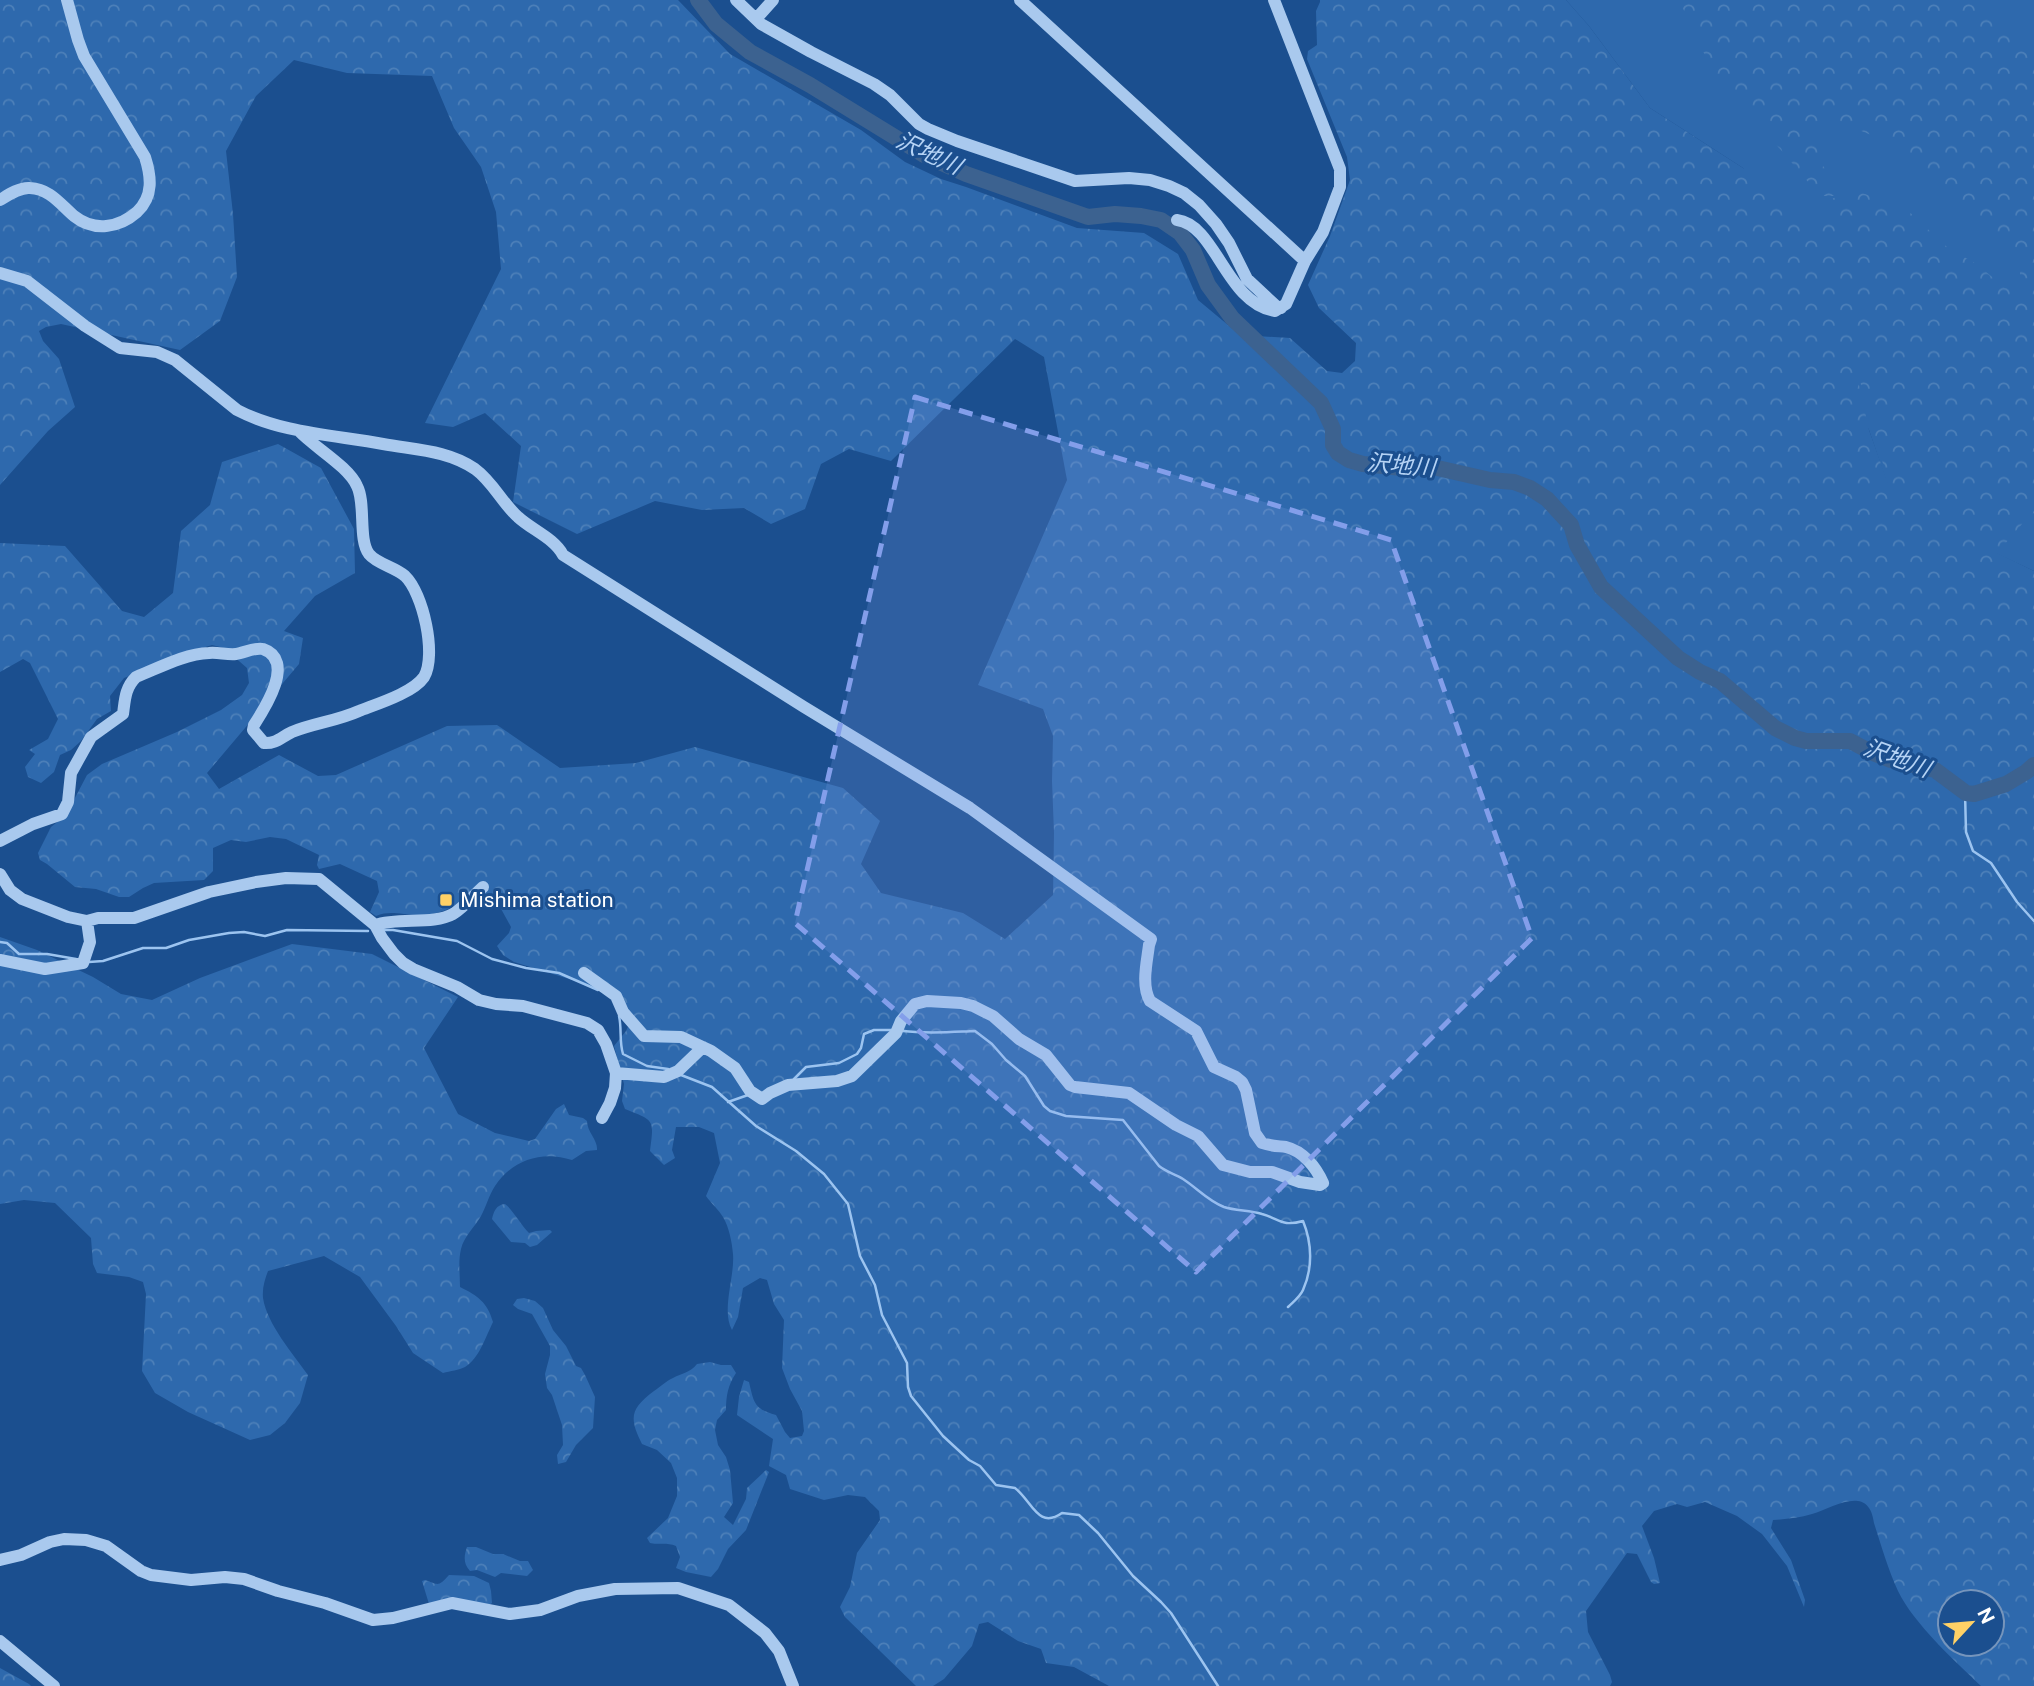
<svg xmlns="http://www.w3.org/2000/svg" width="2034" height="1686" font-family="'Public Sans','Noto Sans JP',sans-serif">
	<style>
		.green { fill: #2e69ad }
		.forest { fill: url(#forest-crowns); fill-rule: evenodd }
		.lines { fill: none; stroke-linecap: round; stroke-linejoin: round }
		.stream { stroke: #9cc4f0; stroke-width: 2.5 }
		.river { stroke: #3c6290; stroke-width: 16 }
		.minor { stroke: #a9c9ee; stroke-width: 12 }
		.marked { fill: #839eea; fill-opacity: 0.2; stroke: #839eea; stroke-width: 5; stroke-dasharray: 14 9; stroke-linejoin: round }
		.poi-dot { fill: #ffd166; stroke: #1b4f8f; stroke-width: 2.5 }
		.labels { text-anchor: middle; stroke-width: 6; stroke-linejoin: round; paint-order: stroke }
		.poi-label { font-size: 21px; fill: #fff; stroke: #1b4f8f; text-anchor: start }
		.water-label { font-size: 23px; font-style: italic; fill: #b5d3f5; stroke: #1b4f8f }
	</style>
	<defs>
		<pattern id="forest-crowns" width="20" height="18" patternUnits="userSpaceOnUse" patternTransform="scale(1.75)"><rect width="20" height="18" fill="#2e69ad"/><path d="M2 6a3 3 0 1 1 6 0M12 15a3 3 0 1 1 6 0" fill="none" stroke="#4d80b9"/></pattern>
	</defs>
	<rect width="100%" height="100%" fill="#1b4f8f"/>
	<path class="green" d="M1566,0H2034V571L1895,506L1869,430L1743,168L1650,108L1589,26Z"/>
	<path class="forest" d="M0,0H678L730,54L861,130L905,162L941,179L966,187L1077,228L1144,233L1178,254L1198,300L1240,335L1290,338L1327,371L1342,373L1355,361L1356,343L1319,308L1308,285L1330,236L1350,180L1347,157L1307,59L1308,51L1317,45L1316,11L1320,2V0H1566L1589,26L1650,108L1743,168L1810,238L1820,226V202L1841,196H1820L1781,150L1717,81L1679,0H1984L2034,58V278L2020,279V258L1969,221L1937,193L1893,144L1837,121L1814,133L1823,166L1846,196L1862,193L1904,207L1947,247L1978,265L2005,288L2024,280L2034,281V513L2029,516L1997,553L2034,571V1686H1981C1955,1661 1914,1624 1898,1591C1888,1569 1881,1545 1874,1523C1869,1483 1833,1508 1812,1514C1799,1518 1787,1519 1773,1520L1771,1528L1791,1560L1805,1600L1804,1607L1787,1566L1762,1534L1737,1516L1705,1502L1687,1507L1677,1504L1654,1511L1642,1526L1654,1558L1660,1583L1654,1584L1651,1582L1637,1554L1627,1553L1586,1611L1588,1632L1610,1675L1612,1682L1610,1686H1109L1074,1667L1046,1663L1041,1649L1018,1641L988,1622L979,1624L972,1646L944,1679L933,1686H916L845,1617L840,1607L850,1587L857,1553L880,1520L879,1511L865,1497L848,1495L824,1500L790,1489L786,1475L769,1466L773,1439L737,1415L739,1397L744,1380L749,1382C754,1403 754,1409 776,1415L785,1432L790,1438L802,1436L804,1431L802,1411L790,1389L782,1368L784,1320L774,1304L767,1280L760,1278L743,1288L738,1317L732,1330C721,1311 735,1276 733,1254C732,1242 729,1227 723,1217C719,1210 711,1203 706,1196L720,1163L714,1133L699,1127H676L672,1150L675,1158L664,1165L650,1151C654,1119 655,1121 625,1109L622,1101L624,1084L614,1046L626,1031L632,1018L615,988L595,987L514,962L503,955L497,946L509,933L511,927C497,901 497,896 466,895C450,914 428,917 404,914C393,913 386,912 376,916L370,912L379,892L377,881L340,864L319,869L317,865L319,855L286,839L270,837L246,842L231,840L213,848V871L204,880L154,883L143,888L129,897H119L96,889L75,887L47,864L40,860L38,853L51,827L66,815L87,775L102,764L177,732L221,710L242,695L249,683L247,668L224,648L212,645L189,652L124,678L110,696L111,711L97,719L81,741L71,750L60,755L54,772L41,783L28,777L25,767L35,754L29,750L48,739L58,719L30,663L23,659L0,672V543L65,546L122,611L144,617L173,593L181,531L210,505L222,462L278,444L321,468L354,529L355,573L315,596L284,631L303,638L299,664L207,773L219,789L279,755L318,776L336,775L447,726L497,725L560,768L636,763L695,747L843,788L880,821L861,864L881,893L963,913L1005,939L1053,895L1054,833L1052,781L1053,736L1043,709L978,685L1067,480L1044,357L1015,339L891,461L849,449L821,464L805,509L771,524L744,508L702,510L655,501L577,534L513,502L521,446L485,413L453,427L425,423L501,269L496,212L481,167L454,128L432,76L347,73L294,60L256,96L226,151L233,214L237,277L220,321L180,350L61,324L46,327L39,331L43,341L59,359L75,407L48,431L0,485ZM1851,349L1890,489L1869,430ZM1950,1602H1992V1644H1950Z
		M0,937L37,950L93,977L121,994L152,1000L200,978L292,944L372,954L458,997L424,1048L458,1114L495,1133L529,1141L535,1139L556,1109L564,1104L569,1115L583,1118L587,1121C587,1132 598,1140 597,1150L586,1151L572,1160C542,1150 512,1160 495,1186C489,1195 486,1207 481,1216C475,1227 464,1236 461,1249C458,1261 460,1275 460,1287C478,1296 487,1302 493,1322C486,1336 479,1359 465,1367C459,1370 450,1371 443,1373L413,1353L396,1326L360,1277L324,1256L268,1271C265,1279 262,1288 263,1298C267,1324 293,1354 308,1375L300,1403L285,1423L270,1435L250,1440L188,1412L155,1393L142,1371L146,1294L143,1282L129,1277L97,1273L93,1264L91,1238L55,1203L24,1200L0,1204Z
		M505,1204C512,1209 522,1226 529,1233L536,1231L550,1230L552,1232L537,1245L530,1247L525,1243L511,1242L492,1219C494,1211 496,1205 505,1204Z
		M524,1298L535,1301L543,1308L553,1330L566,1346L576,1366L581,1368L585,1375L595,1397L593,1428L576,1445L566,1462L558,1464L557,1455L563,1445L562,1425L552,1395L547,1388L545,1374L550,1355V1346L532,1314L518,1309L513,1305L517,1299Z
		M710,1362L721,1365H731L736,1373C728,1385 726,1396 726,1410L717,1420L715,1430L718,1445L726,1457L730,1470L733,1503L724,1517L733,1525L746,1499L747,1488L766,1470L769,1472L746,1530L728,1549L718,1569L711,1577L686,1572L676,1568L680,1557L676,1546C667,1542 659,1545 650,1543L647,1538L668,1518L677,1496V1478L671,1463L657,1450L642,1444C629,1418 630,1409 654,1391C660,1387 666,1381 673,1378C682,1373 690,1373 697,1364Z
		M467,1547H476L493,1554H503L520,1561H528L533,1570L527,1576L501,1573L495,1577L477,1570L470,1571C463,1563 464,1556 467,1547Z
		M449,1575L474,1576L489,1583L491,1591L492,1603L489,1605L429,1604L422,1581L425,1580C439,1585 438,1587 449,1575Z
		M0,1668L29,1684L31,1686H0Z"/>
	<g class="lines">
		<path class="stream" d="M1965,792L1966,832L1973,851L1991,863L2017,902L2034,921
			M384,930H393L457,941L492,959L526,968L559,973L598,990
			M0,942L7,943L19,954H47L76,959
			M89,962L103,961L143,948H166L189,940L229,933L244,932L265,936L287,930L368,931
			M619,1016C622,1029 619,1041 623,1054L647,1066L668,1069
			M903,1031C927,1034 951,1032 975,1031L992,1044L1006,1060L1025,1076L1044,1106L1050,1111L1066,1116L1123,1120L1159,1166C1166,1172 1175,1174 1183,1179C1197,1188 1208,1201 1224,1207C1236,1211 1249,1210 1262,1214C1280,1219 1282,1227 1303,1221C1312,1243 1313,1268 1303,1290C1300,1297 1293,1302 1288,1307
			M681,1075L712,1087L756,1126L796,1151L824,1174L848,1204L860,1256L875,1285L882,1315L907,1363L908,1387L911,1396L943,1436L969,1460L980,1466L996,1485L1015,1488C1032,1501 1038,1530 1062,1513L1079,1515L1098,1533L1133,1576L1161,1602L1171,1613L1218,1686
			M794,1079L806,1067L839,1063L857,1054L861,1048L864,1034L874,1030H893
			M728,1102L748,1095"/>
		<path class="river" d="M698,0L716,24L750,52L810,85L924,155L966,174L1088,217L1115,214L1141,216L1161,220L1180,233L1193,250L1208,285L1232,318L1321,403L1333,429V445L1338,453L1349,460L1363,464L1402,468L1433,467L1490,480L1514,482L1530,488L1547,499L1571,525L1577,545L1601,587L1678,658L1700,672L1720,681L1775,728L1795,738L1806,741H1850L1873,753L1891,760L1935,770L1966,793L1974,794L2006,784L2026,772L2034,765"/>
		<path class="minor" d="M736,0L761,24L811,52L874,84L890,95L919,124L928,129L957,141L1075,181L1129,178L1150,180L1169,186L1184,193L1199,205L1216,224L1229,243L1247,279L1276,306L1281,308
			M1020,0L1305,261
			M756,19L773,0
			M0,200C8,195 20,187 30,188C50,189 60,204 74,216C94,232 119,228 137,212C154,196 151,176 145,157L84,56L78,40L67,0
			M1177,220C1216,225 1226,303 1275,311L1286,304L1305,261L1323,232L1340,187V169L1274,0
			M0,273L27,281L85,326L120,348L157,352L175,360L237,410C281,433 334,435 383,444C415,450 447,450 475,469C493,482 502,503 518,517C532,530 554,538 563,555L804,707L970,808L1151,939L1149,945C1147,962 1141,985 1150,1001L1196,1031L1214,1067L1236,1077L1242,1082L1246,1090L1255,1133L1262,1143C1270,1146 1278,1146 1286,1147C1303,1151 1316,1167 1323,1183L1320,1185L1300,1182L1272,1172H1250L1223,1165L1198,1136L1176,1125L1129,1093L1075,1087L1070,1085L1046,1055L1019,1039L993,1016L973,1006L961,1003L927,1001L915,1004L901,1021L896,1033L852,1076L837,1081L788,1085L770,1093L762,1099L750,1091L735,1068L711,1051L681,1037L644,1036L623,1012L616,996L584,973
			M0,841L33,824L62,814L68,802L71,773L91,737L123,714C125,699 125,688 136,677C159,668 184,654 209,653C218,652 227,655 236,654C244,653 255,647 263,649C296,660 265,708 254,725L253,730L264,743C276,744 281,737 292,732C314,723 337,721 359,711C377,704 413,693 424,677C437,655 423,593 405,576C395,567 377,564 369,554C358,540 366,503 357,486C348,466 315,448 299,431
			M0,874L10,890L22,899L68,917L87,921L98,918H134L209,892L256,882L286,878L319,879L375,925L382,938L394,954L403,963L413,969L457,987L479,1000L496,1004L523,1006L587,1023L598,1030L606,1044L616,1073L615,1088L610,1103L602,1118
			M375,925C399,917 433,925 453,914C464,907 473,896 483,887
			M0,960L45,969L83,963L90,942L87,921
			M616,1073L664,1077L678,1071L703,1047
			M0,1560L21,1555L50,1542L64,1539L86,1540L106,1546L141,1571L151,1575L191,1580L225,1577L244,1579L278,1591L325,1603L373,1620L393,1618L452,1603L510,1614L540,1610L578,1596L615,1589L678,1588L729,1605L765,1633L779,1651L793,1686
			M0,1641L54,1686"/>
	</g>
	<path class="marked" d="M915,397L1391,540L1532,938L1196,1272L795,923Z"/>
	<rect class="poi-dot" x="439" y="893" width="14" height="14" rx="3.5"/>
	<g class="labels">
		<g class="poi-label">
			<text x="460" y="907">Mishima station</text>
		</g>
		<g class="water-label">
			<text transform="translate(929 153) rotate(25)" y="8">沢地川</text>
			<text transform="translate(1401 465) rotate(5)" y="8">沢地川</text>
			<text transform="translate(1897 758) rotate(20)" y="8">沢地川</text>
		</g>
	</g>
	<g transform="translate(1971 1623) rotate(64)"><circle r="33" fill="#1b4f8f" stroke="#7695bc" stroke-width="2"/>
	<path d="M0-5L12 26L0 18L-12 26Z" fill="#ffd166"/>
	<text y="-10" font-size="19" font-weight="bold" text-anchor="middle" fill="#ffffff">N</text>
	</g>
</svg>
